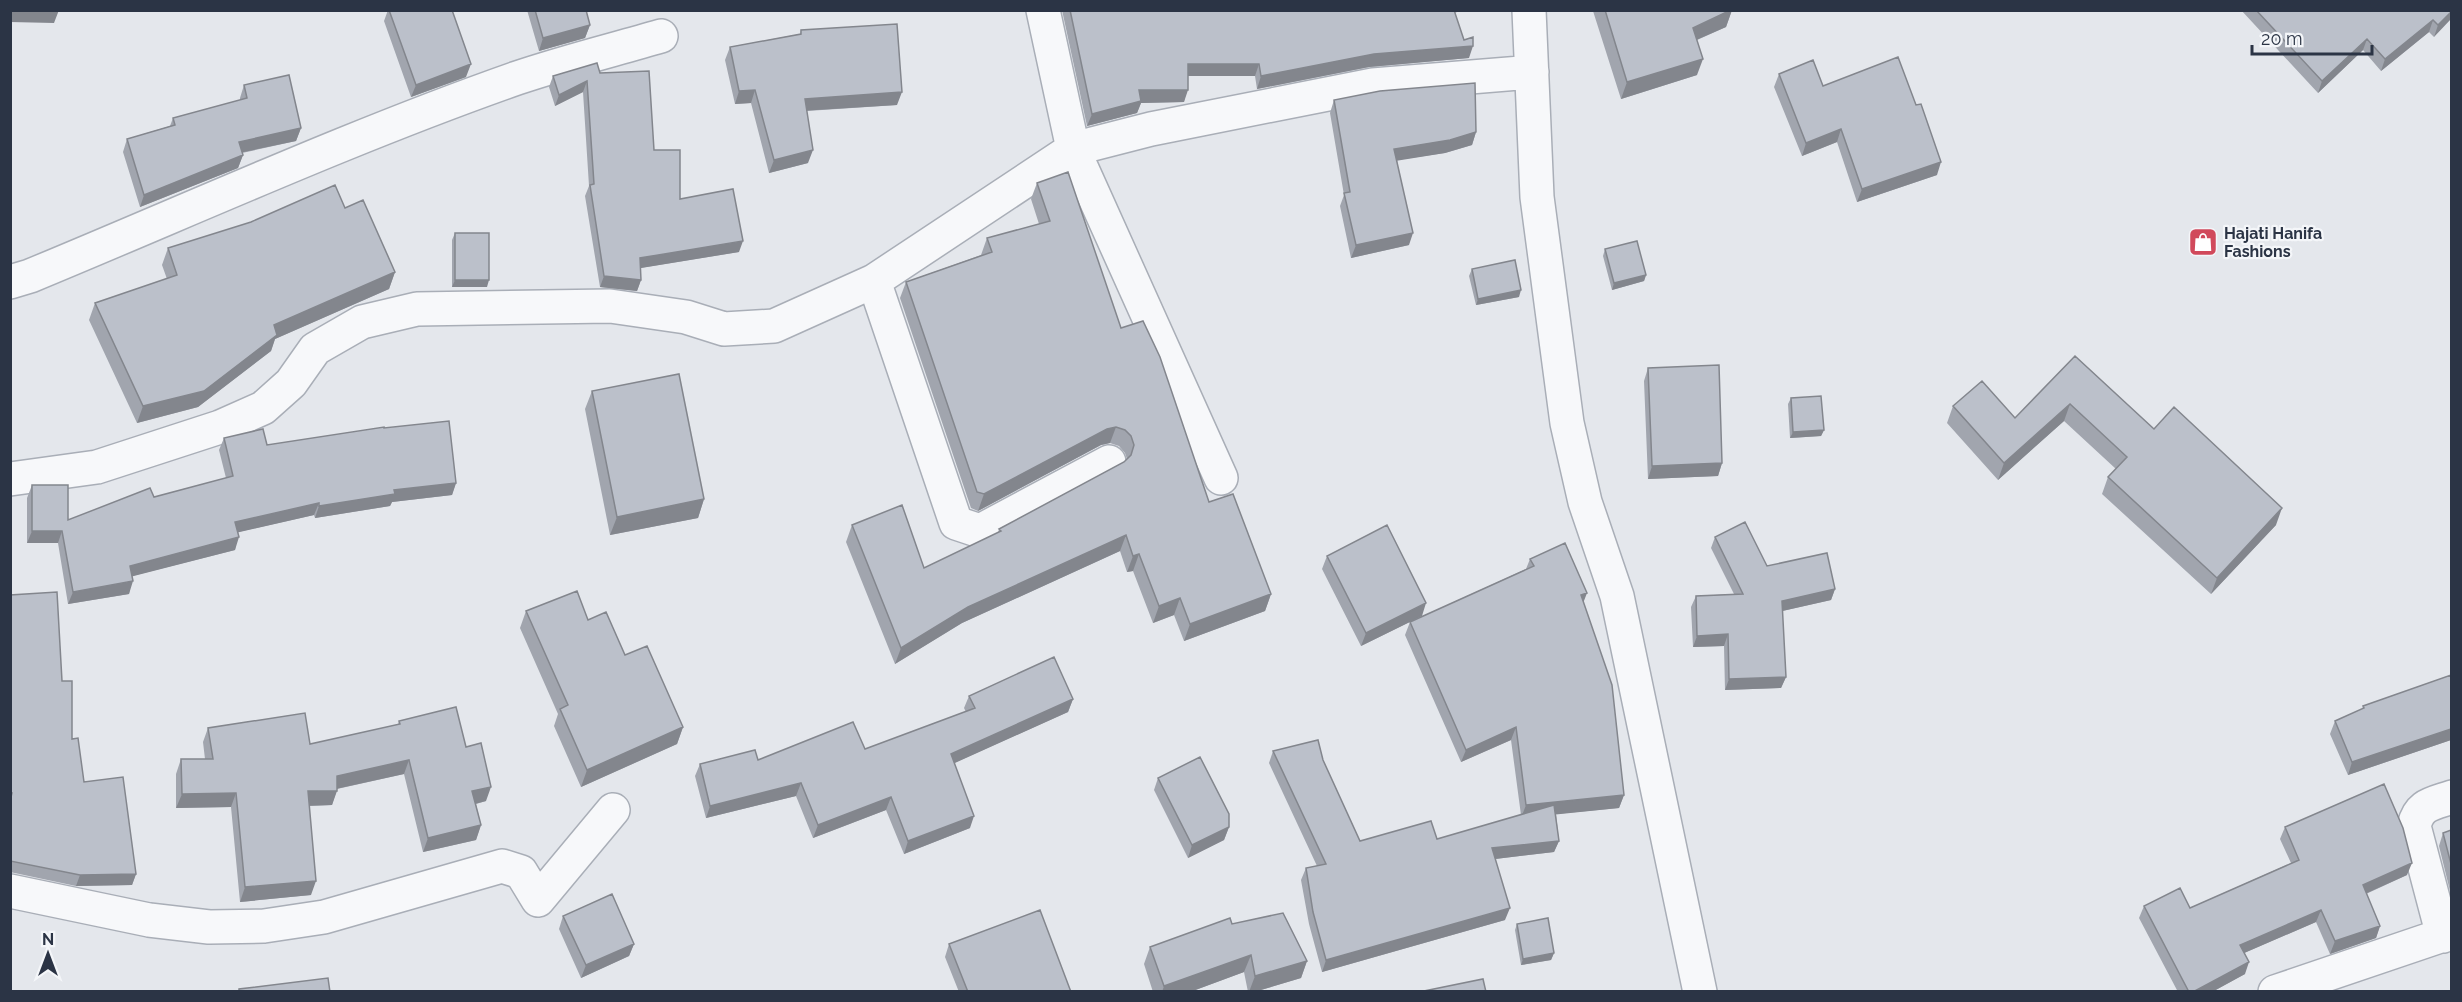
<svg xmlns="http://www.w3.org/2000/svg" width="2462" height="1002" font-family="Raleway,sans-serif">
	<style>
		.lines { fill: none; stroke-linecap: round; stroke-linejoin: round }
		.street-casing { stroke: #a9aeb7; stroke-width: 36 }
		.street { stroke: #f7f8fa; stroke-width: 33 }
		.wall { fill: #a1a5ae }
		.shaded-wall { fill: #83868d }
		.building { fill: #bbc0ca; stroke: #83868d; stroke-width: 1.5 }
		.labels { text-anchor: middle; stroke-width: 4.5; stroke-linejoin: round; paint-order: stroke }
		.poi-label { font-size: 16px; font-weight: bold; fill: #2b3445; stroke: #f4f6f9; text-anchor: start }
	</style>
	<rect width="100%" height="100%" fill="#e4e7ec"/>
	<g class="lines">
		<g class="street-casing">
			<path id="street" d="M1043,10L1073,149L1221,478
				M1529,10L1537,197L1567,423L1585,502L1617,596L1700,992
				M874,281L956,523L980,531L1109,462
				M10,282L30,276C192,209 352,136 517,78C564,62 613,50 661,36
				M10,479L97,467L220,427L263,408L291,383L315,349L362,322L417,309L610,306L686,317L724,329L774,326L874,281L1073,149L1151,129L1373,85L1532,72
				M10,891L149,920L209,927L264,926L324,917L502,866L521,872L538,900L613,810
				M2443,936L2414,826C2419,804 2432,804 2452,797
				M2275,992L2452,932"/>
		</g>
		<use href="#street" class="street"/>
	</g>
	<path class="wall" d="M388,10H452L466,77L411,97L384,21Z
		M527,10H586L590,25L585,38L539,51Z
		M1062,10H1461L1455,13L1469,58L1369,67L1257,89L1255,76H1188L1184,102L1141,103L1137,113L1087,126Z
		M1732,10L1726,27L1697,40V75L1621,99L1593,11Z
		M2241,10H2451L2434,37L2429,32L2381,71L2363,50L2318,93Z
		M801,30L897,105L807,111L808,163L769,173L751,103L735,104L725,60L730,47L800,34Z
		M600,73L654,150L680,199L739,252L640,268L641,280L637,291L600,287L585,196L589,186L583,92L555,106L549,87L553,76Z
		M1779,74L1823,86L1937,175L1857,202L1837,142L1802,156L1774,87Z
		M244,85L301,128L296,141L242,153L243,155L238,168L140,207L123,152L127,139L170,126L173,118L240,100V98Z
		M1334,100L1476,132L1472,145L1445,153L1397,160L1409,245L1351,258L1340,206L1344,195L1330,113Z
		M1037,183L1121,328L1209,502L1271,594L1265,611L1184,641L1174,615L1153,623L1133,571L1127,572L1120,551L962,623L895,664L846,542L852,525L924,568L998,533L999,529L1124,462L1127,459L1125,453L1119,446L1110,443L1101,445L978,511L971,508L900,298L906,282L981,255L987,238L1039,224L1031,199Z
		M345,208L395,272L389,289L275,339L271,351L198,407L137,423L89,320L95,303L167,279L162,265L168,248Z
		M455,233L487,287H452V240Z
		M1605,249L1646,275L1644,281L1612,290L1603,256Z
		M1472,269L1519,297L1476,305L1469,276Z
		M2075,356L2154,429L2276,525L2211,594L2102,494L2108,477L2116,469L2064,421L1998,480L1947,423L1953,406L2015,418Z
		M1648,368L1722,463L1718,476L1648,479L1644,381Z
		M592,391L704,499L698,518L610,535L585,409Z
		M1791,398L1824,430L1821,436L1790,438L1788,404Z
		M384,428L456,483L452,495L392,502L390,506L315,518L314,515L238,532L235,550L132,576L129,594L68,604L58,543H27V498L32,485L68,520L226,478L219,450L224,438L267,445Z
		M1715,537L1767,566L1835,589L1831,600L1782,611L1786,677L1781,688L1725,690L1724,646L1693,647L1691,607L1696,596L1734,594L1711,548Z
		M1327,556L1422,616L1361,646L1322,569Z
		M1530,559L1583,602L1624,795L1619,808L1556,814L1559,841L1554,852L1495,859L1505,920L1322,972L1309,924L1301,880L1306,868L1317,866L1269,763L1273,751L1323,760L1360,841L1437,839L1521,815L1511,740L1461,762L1405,635L1410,622L1526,569Z
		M10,595L62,681L72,739L84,782L136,874L132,885L76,886L10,872Z
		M526,611L588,620L625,655L683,727L677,744L581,787L554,726L558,714L520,628Z
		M2451,675V740L2348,775L2330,734L2335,721L2362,709L2363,706Z
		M969,696L1073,699L1068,712L954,763L970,828L904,854L886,810L813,838L796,796L706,818L695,776L700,764L758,760L865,749L966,712L964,708Z
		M399,721L466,747L486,801L476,804L481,825L476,840L423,852L404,774L337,789L332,805L309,806L311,895L240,902L231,807L176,808V774L181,759H205L203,742L208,728L310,744L398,725Z
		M1158,778L1229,827L1224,840L1188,858L1154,790Z
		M2285,827L2407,875L2366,894L2380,926L2376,938L2330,954L2316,922L2244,953L2245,974L2212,992H2178L2139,918L2144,906L2190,908L2291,863L2280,839Z
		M2451,830V895L2439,846L2443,833Z
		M563,916L634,944L629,956L581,978L559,929Z
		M1232,924L1307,961L1301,978L1254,992H1248L1244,972L1190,992H1153L1144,964L1150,947Z
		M1517,924L1554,953L1551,960L1521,965L1515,930Z
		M949,944L1071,992H959L945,957Z"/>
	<path class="shaded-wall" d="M10,10H59L54,23L10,22Z
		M1732,10L1726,27L1687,44L1693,28Z
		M2451,12V19L2434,37L2438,25Z
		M2433,20L2429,32L2381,71L2385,59Z
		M590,25L585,38L539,51L543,38Z
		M2367,39L2363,50L2318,93L2322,81Z
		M1473,46L1469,58L1369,67L1257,89L1261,76L1374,54Z
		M1703,59L1697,75L1621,99L1627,82Z
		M471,64L466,77L411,97L416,85Z
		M1188,64H1259L1255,76H1183Z
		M587,81L583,92L555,106L559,95Z
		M755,90L751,103L735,104L739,91Z
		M1139,90H1188L1184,102L1141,103L1137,113L1087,126L1092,114Z
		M902,92L897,105L800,111L805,99Z
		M301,128L296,141L234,154L239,142Z
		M1841,129L1837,142L1802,156L1806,143Z
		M1476,132L1472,145L1445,153L1389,162L1394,149Z
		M813,150L808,163L769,173L774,160Z
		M243,155L238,168L140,207L144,195Z
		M1941,162L1937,175L1857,202L1862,189Z
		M1413,233L1409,245L1351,258L1356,245Z
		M743,241L739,252L635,269L640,258Z
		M395,272L389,289L275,339L271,351L198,407L137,423L143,406L274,325Z
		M1646,275L1644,281L1612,290L1614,283Z
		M604,276L641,280L637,291L600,287Z
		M455,280H489L487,287H452Z
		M1521,290L1519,297L1476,305L1478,299Z
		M2070,404L2064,421L1998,480L2004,463Z
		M1116,427L1110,443L1101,445L978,511L984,494L1107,429Z
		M1824,430L1821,436L1790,438L1793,432Z
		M1722,463L1718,476L1648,479L1652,466Z
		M456,483L452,495L392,502L390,506L315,518L319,506L394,490Z
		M704,499L698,518L610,535L617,517Z
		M319,503L314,515L231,534L235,522Z
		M2282,508L2276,525L2211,594L2217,578Z
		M32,531H62L58,543H27Z
		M1126,535L1120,551L962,623L895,664L901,648L968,607Z
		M239,537L235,550L126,578L130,566Z
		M1139,554L1133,571L1127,572L1133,556Z
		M133,581L129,594L68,604L73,592Z
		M1835,589L1831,600L1778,612L1782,601Z
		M1587,593L1582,606L1581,595Z
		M1271,594L1265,611L1184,641L1190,624Z
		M1180,598L1174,615L1153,623L1159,606Z
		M1426,603L1422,616L1361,646L1366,633Z
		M1728,634L1724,646L1693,647L1697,636Z
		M1786,677L1781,688L1725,690L1729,679Z
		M1073,699L1068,712L946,767L951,754Z
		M683,727L677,744L581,787L587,770Z
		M1516,727L1511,740L1461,762L1466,750Z
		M2451,729V740L2348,775L2352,762Z
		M409,760L404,774L331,790L337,776Z
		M801,783L796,796L706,818L710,806Z
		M491,787L486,801L467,806L472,791Z
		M308,791H337L332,805L302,806Z
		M236,793L231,807L176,808L182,794Z
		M1624,795L1619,808L1521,818L1526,805Z
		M891,797L886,810L813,838L818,825Z
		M974,816L970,828L904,854L908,841Z
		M481,825L476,840L423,852L428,838Z
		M1229,827L1224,840L1188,858L1192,845Z
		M1559,841L1554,852L1487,860L1492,848Z
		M2412,863L2407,875L2358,897L2363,885Z
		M136,874L132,885L76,886L80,875Z
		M316,881L311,895L240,902L245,887Z
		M1510,908L1505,920L1322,972L1326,960Z
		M2321,910L2316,922L2235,957L2240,945Z
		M2380,926L2376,938L2330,954L2335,941Z
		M634,944L629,956L581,978L586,965Z
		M1554,953L1551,960L1521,965L1523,959Z
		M1251,955L1244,972L1190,992H1162L1164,986Z
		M1307,961L1301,978L1254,992H1249L1255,976Z
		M2249,962L2245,974L2212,992H2193Z"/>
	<path class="building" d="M389,10H452L471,64L416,85Z
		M535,10H586L590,25L543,38Z
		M1070,10H1454L1464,40L1473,37V46L1374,54L1261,76L1259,64H1188V90H1139L1141,101L1092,114Z
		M1605,10H1731L1693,28L1703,59L1627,82Z
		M2256,10H2451V12L2438,25L2433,20L2385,59L2367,39L2322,81Z
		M897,24L902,92L805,99L813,150L774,160L755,90L739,91L730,47L801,34V30Z
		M1898,57L1916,105L1921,104L1941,162L1862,189L1841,129L1806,143L1779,74L1813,60L1823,86Z
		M597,63L600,73L649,71L654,150H680V199L733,189L743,241L640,258L641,280L604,276L590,185L594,184L587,81L559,95L553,76Z
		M289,75L301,128L239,142L243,155L144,195L127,139L175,125L173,118L247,98L244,85Z
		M1475,83L1476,132L1450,140L1394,149L1413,233L1356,245L1344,193L1350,192L1334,100L1380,91Z
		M1068,172L1121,328L1143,321L1160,357L1209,502L1233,494L1271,594L1190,624L1180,598L1159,606L1139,554L1133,556L1126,535L968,607L901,648L852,525L902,505L924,568L1001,531L999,529L1124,462L1131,455L1134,445L1131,436L1125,430L1116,427L1107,429L984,494L977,492L906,282L992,252L987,238L1050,221L1037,183Z
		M335,185L345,208L363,200L395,272L274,325L277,335L204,391L143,406L95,303L177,275L168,248L251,222Z
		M455,233H489V280H455Z
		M1637,241L1646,275L1614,283L1605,249Z
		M1515,260L1521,290L1478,299L1472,269Z
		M2075,356L2154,429L2174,407L2282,508L2217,578L2108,477L2127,457L2070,404L2004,463L1953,406L1982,381L2015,418Z
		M1719,365L1722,463L1652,466L1648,368Z
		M679,374L704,499L617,517L592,391Z
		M1821,396L1824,430L1793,432L1791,398Z
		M449,421L456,483L394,490L395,494L319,506V503L235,522L239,537L130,566L133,581L73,592L62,531H32V485H68V520L150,488L154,497L233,476L224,438L263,429L267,445L384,427V428Z
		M1745,522L1767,566L1827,553L1835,589L1782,601L1786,677L1729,679L1728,634L1697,636L1696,596L1743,594L1715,537Z
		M1387,525L1426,603L1366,633L1327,556Z
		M1565,543L1587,593L1581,595L1612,685L1624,795L1526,805L1516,727L1466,750L1410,622L1534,566L1530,559Z
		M577,591L588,620L606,612L625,655L647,646L683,727L587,770L560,709L568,705L526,611Z
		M57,592L62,681H72V739L78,738L84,782L123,777L136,874L80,875L10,861V801L12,793H10V595Z
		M1054,657L1073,699L951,754L974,816L908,841L891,797L818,825L801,783L710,806L700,764L755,750L758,760L853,722L865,749L975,708L969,696Z
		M2451,675V729L2352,762L2335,721L2364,708L2363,706Z
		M456,707L466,747L481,743L491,787L472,791L481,825L428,838L409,760L337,776V791H308L316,881L245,887L236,793L182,794L181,759H213L208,728L305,713L310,744L400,724L399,721Z
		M1318,740L1323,760L1360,841L1431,821L1437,839L1554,805L1559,841L1492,848L1510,908L1326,960L1313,912L1306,868L1326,864L1273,751Z
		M1200,757L1229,814V827L1192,845L1158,778Z
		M2384,784L2403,828L2412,863L2363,885L2380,926L2335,941L2321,910L2240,945L2249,962L2193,992H2189L2144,906L2180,888L2190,908L2299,860L2285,827Z
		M2451,830V864L2443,833Z
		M612,894L634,944L586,965L563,916Z
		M1040,910L1071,992H968L949,944Z
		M1283,913L1307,961L1255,976L1251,955L1164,986L1150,947L1230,918L1232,924Z
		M1548,918L1554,953L1523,959L1517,924Z
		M328,978L330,992H239V989Z
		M1483,979L1486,992H1419Z"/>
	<defs>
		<g id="shop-square" transform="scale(1.5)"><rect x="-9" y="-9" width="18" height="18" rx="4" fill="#d1495b" stroke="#f4f6f9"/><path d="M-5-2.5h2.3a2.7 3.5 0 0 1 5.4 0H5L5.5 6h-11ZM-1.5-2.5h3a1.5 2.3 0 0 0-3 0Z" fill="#fff"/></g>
	</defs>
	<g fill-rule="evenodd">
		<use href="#shop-square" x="2203" y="242"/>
	</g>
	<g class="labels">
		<g class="poi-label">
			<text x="2224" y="239">Hajati Hanifa<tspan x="2224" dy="18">Fashions</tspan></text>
		</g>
	</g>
	<rect width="2462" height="1002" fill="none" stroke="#2b3445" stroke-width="24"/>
	<g transform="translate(48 954)" stroke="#f4f6f9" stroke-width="4.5" paint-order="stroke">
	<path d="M0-4.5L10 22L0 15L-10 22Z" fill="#2b3445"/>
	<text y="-9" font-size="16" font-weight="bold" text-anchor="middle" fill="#2b3445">N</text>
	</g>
	<path d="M2252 45v9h120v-9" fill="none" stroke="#2b3445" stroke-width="3"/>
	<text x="2261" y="45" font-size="18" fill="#2b3445" stroke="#f4f6f9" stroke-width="4.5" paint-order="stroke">20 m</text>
</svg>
